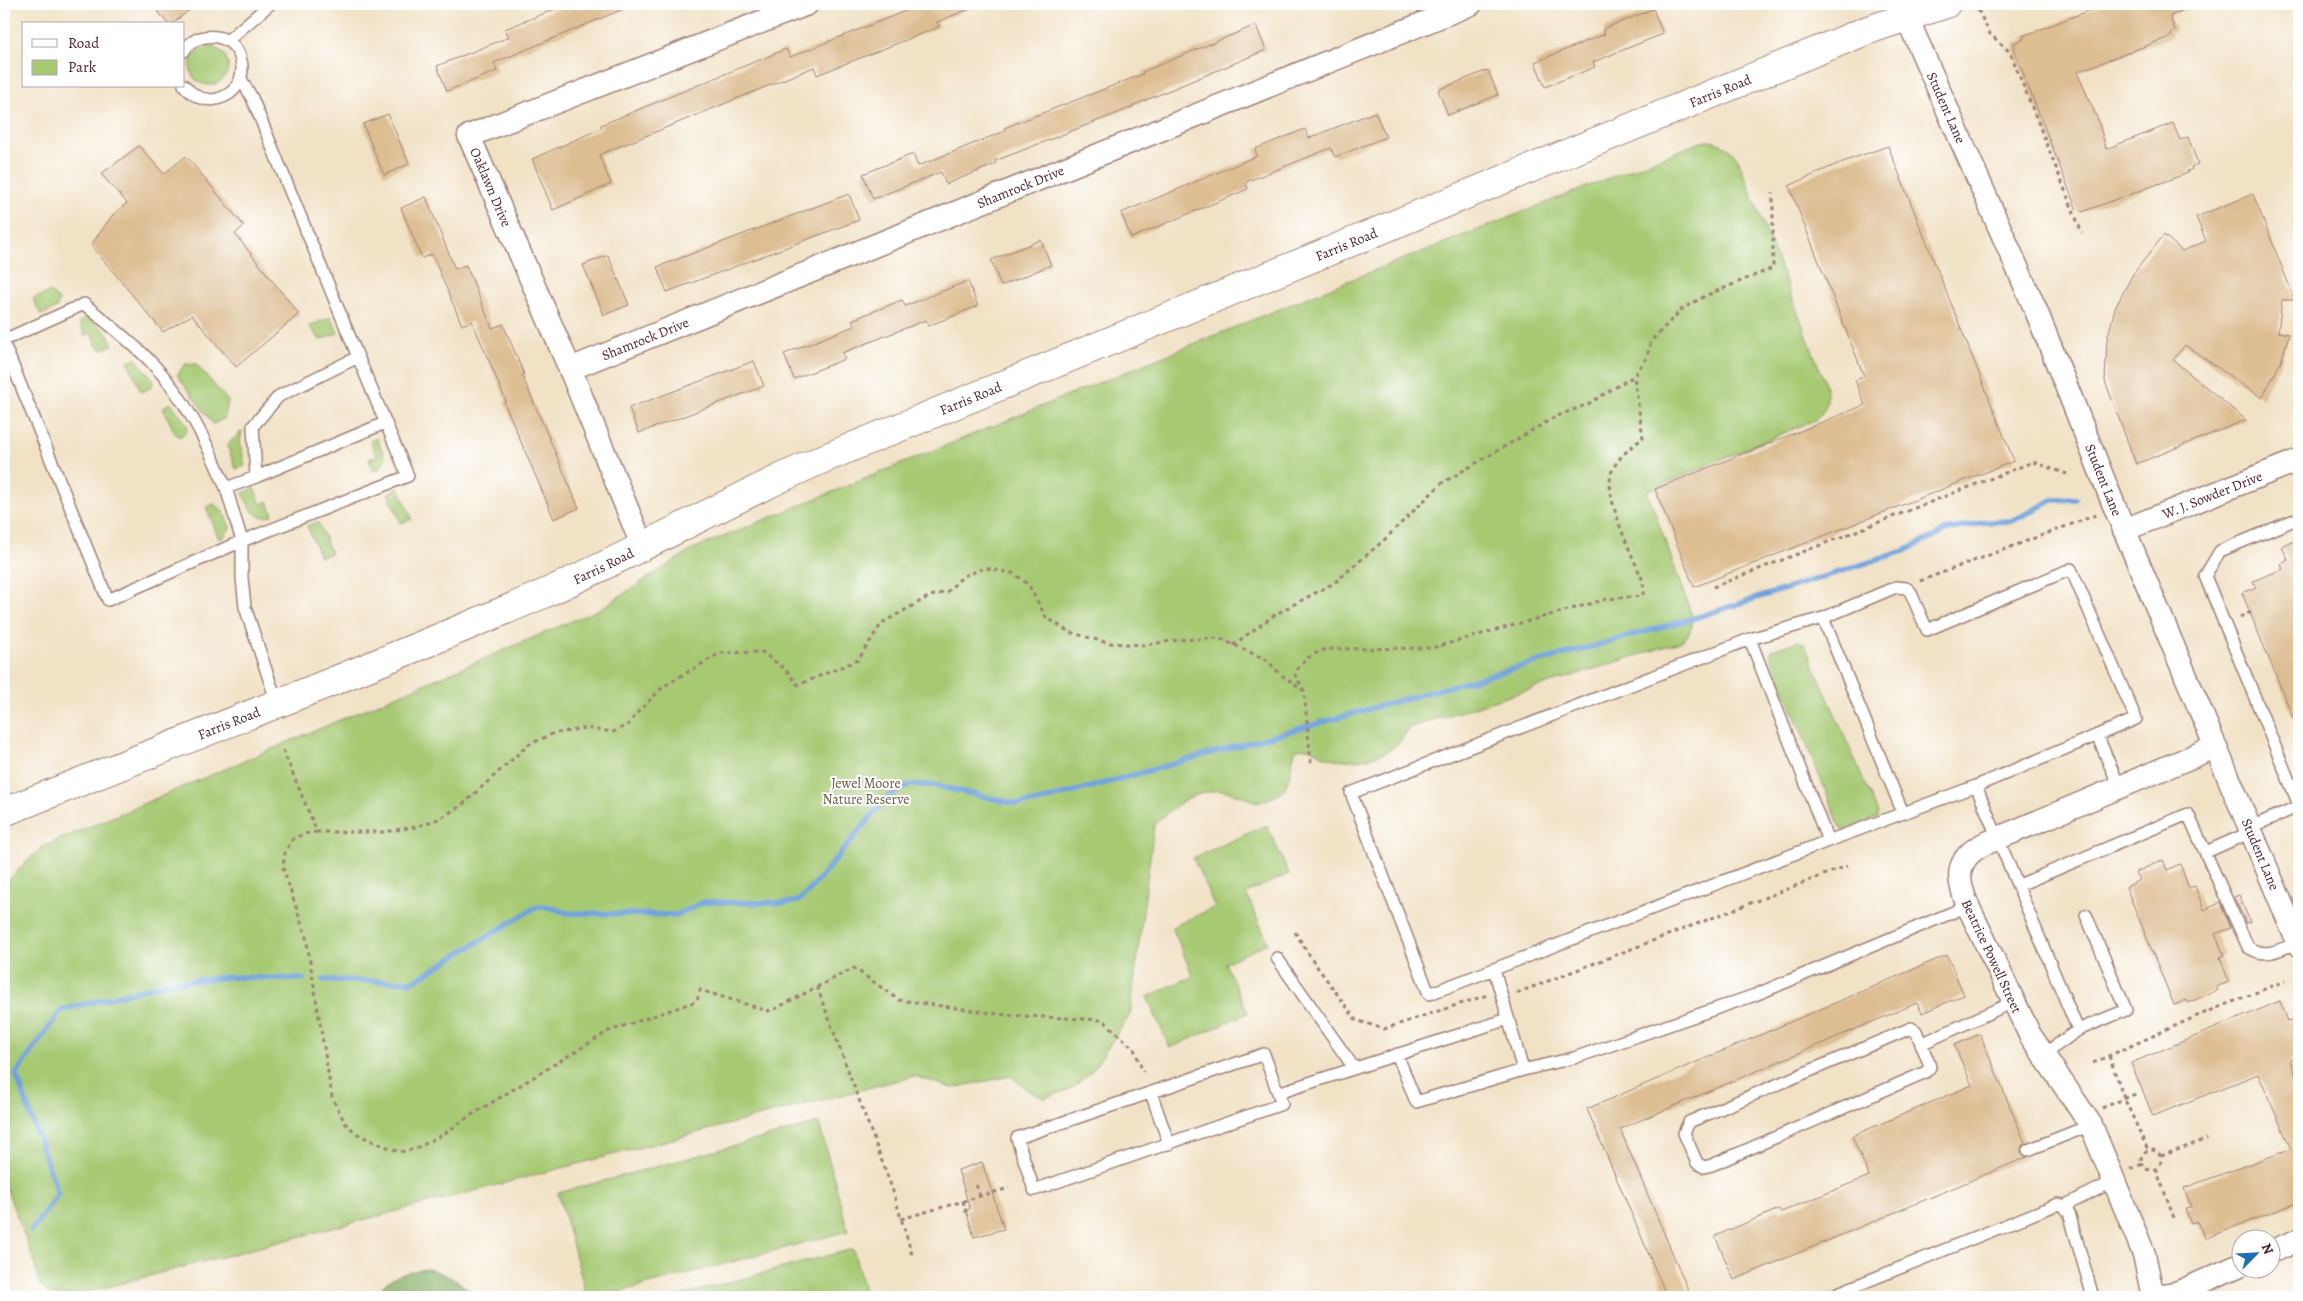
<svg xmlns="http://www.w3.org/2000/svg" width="2303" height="1301" font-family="Alegreya,serif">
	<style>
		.green { fill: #a6c972; stroke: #78744e }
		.forest { fill: #84ad64; stroke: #676648 }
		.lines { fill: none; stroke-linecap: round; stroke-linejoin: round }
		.stream { stroke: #6fa1da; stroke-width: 5.5 }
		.building { fill: #ddbd92 }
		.service-casing { stroke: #9e8078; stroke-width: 14 }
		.minor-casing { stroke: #9e8078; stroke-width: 25 }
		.tertiary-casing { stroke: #9e8078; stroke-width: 30 }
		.path { stroke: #9e8078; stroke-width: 3; stroke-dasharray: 4 4; stroke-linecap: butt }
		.service { stroke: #fff; stroke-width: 11 }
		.minor { stroke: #fff; stroke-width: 22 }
		.tertiary { stroke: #fff; stroke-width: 28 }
		.labels { text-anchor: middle; stroke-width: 4; stroke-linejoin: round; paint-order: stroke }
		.street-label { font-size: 14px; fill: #4a1f2b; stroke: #fff }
		.park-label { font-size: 14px; fill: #6a5a44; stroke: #fff }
	</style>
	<rect width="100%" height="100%" fill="#fff"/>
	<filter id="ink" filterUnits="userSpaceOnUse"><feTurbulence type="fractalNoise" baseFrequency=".02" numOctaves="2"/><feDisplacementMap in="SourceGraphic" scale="10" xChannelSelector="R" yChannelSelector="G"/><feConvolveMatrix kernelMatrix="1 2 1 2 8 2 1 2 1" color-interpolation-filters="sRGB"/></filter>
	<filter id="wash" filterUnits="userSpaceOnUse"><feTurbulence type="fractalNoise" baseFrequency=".0096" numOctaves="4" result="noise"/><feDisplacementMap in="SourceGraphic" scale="20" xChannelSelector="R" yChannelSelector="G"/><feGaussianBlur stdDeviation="1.12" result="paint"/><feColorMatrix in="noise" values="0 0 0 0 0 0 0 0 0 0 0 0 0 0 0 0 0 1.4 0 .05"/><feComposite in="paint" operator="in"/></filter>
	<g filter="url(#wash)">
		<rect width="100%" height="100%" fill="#f1e2c6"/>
		<path class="green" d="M190 66a19 19 0 1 1 38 0a19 19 0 1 1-38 0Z
			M1708,141C1723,142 1729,148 1738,159L1824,380C1829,396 1829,406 1817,419L1647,491L1691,613C1694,626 1691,635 1680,642L1408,728C1405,733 1402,740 1398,744C1380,759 1349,764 1327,757C1314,753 1309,743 1295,751C1292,763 1290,778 1285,788C1280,796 1262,803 1254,801C1240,797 1228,788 1213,791C1189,794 1170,809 1154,825L1130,1015L1091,1072L1071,1089L1044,1098L1027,1090L1011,1076L952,1088L914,1076L76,1295H51L39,1284L34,1261L4,1182V889L9,879L42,847L600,609L693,549L1340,284L1698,143Z
			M50,292L59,300L57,308L41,315L33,299Z
			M88,317L108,334L113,345L103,349L97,347L91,333L85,336L79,322Z
			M331,317L338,333L320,340L309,326Z
			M135,358L154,380L151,388L141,392L128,361Z
			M185,364H196L228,401L225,418L213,424L177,375Z
			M171,403L188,426L186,432L180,437L175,434L163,407Z
			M242,431L240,442L245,466L236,469L227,445Z
			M377,438L385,458L380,469L374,471L369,459L377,456L370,441Z
			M254,488L261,504L268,501L273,515C255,522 249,507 243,493Z
			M399,488L412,519L401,523L388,493Z
			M214,504L223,511L230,528L224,537L219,539L206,507Z
			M318,522L331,553L320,557L307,526Z
			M1798,641L1804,643L1878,813V817L1842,831L1770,655L1772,650Z
			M1267,825L1289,874L1246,893L1268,943L1225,963L1248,1013L1170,1048L1147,997L1193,976L1172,927L1215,907L1193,858Z
			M819,1123L848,1231L600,1297H587L558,1193Z
			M853,1249L866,1297H675Z"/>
		<path class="forest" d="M428,1269C446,1273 464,1284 477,1297H375C383,1278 409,1270 428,1269Z"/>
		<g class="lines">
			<path class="stream" d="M323,980L412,982L536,907H549L567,913L676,915L704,902L784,903L798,901L808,892L888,796L909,785H932L1017,804L1037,802L1701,616L1904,551L1947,530L1987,522L2012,521L2053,500L2076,499
				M31,1231L58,1194L16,1074L61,1010L168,983L229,977L303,979"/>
		</g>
		<g id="blocks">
			<path class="building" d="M152,4H197L172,24H168Z
				M568,4L633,5L494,63L497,71L447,91L437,66L509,37L505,29Z
				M923,4L979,5L937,22L939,27L888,47L817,75L814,67L599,155L611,184L553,210L532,159L602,128L601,125L786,49L790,57Z
				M2106,4H2197L2170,16L2175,31L2171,33L2172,36L2077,72L2098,120L2106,149L2173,123L2180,140L2188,137L2198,164L2191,167L2192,169L2187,171L2188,173L2082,212L2080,209L2077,210L2013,48L2015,47L2014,43L2024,39L2023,36Z
				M1653,9L1663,34L1593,62L1595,67L1545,87L1535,62L1605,34L1603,29Z
				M1256,25L1266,50L1132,106L1133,107L995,161L996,164L946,184L941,172L873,199L863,174L913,154L918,166L1005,131L1004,128L1143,74L1142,72Z
				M1488,70L1498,95L1448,115L1438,90Z
				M1375,112L1386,137L1335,157L1331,148L1246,182L1248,189L1131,238L1121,213L1257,156L1255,149L1305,129L1309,138Z
				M388,114L409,164L384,175L363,124Z
				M139,146L164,174L186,156L244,226L235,234L299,314L236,367L192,315L163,332L91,245L112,216L127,203L101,174Z
				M1888,146L2014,461L1694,587L1655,489L1865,405L1855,380L1864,376L1789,186L1837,164Z
				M849,194L859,220L667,292L657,267Z
				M2253,194L2295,300H2282L2278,332L2289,334L2281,362L2262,398L2185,345L2173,360L2246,420L2136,464L2105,381L2107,340L2115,308L2133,274L2164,235L2182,251L2206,241L2196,217Z
				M426,197L455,269L466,265L492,328L503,324L524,374L522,375L579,508L554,519L504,402L506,401L472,321L462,325L432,254L422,258L401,208Z
				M1041,240L1051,265L1001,286L991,260Z
				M608,255L629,305L604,315L583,265Z
				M968,281L978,306L928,326L926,320L842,353L845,359L794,379L784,354L854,326L852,320L902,300L905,306Z
				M754,361L764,386L639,433L629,408Z
				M2299,539V732L2242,593L2256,587L2253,581L2283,569L2281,564L2288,560L2282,546Z
				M2163,860L2167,870L2180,864L2189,888L2195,886L2204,910L2220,903L2231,928L2215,934L2224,955L2220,957L2229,982L2216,987L2218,990L2188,1003L2187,1000L2174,1005L2126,887L2140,880L2136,872Z
				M2239,895L2250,922L2246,923L2234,897Z
				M1947,955L1964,995L1922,1013L1917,1003L1620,1129L1691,1297H1667L1587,1109Z
				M2280,1001L2288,1021L2292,1020L2297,1033L2294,1036L2299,1048V1056L2290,1060L2299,1085V1202L2206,1238L2197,1222L2191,1224L2185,1208L2191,1207L2184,1188L2291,1149L2258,1074L2153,1116L2131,1063Z
				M1980,1034L2025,1143L2022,1146L2021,1152L2027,1157L1734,1280L1715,1236L1779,1209L1781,1212L1869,1176L1852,1136L1972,1085L1954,1045Z
				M982,1162L1004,1229L974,1237L966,1210L970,1209L958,1170Z"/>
		</g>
	</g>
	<g filter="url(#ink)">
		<use href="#blocks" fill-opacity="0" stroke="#9e8078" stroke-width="1"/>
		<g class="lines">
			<g class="service-casing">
				<path id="service" d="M227,41L270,4
					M184,51C188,44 196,38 205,37C246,30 257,90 217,99C203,102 192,95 184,85
					M241,79L252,98L358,357
					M4,340L84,304C107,323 131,341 151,362C186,398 207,443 226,488L256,477L253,426L279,396L358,357L408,476L242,541L108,600L4,344
					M256,477L385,423
					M226,488L242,541V578L245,607L277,703
					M2299,518L2220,551L2205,576L2299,805
					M2071,569L2136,719L1976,786L1828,841L1429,994L1351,793L1750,639L1823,618L1896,587L1906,588L1910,591L1927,630Z
					M1823,618L1903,813
					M1750,639L1828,841
					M2097,735L2119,786
					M1976,786L2078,1030
					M2249,828L2299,806
					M2206,852L2251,832
					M2019,885L2188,814L2248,947C2265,959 2280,950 2298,942
					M1277,958L1354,1068
					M1494,969L1523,1070
					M1911,1028L1916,1031L1929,1063L1930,1067L1926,1072L1712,1165L1704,1167L1697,1163L1684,1133L1689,1122Z
					M1921,1044L2013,1002
					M1264,1054L1282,1104L1034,1190L1017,1138Z
					M1397,1054L1416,1102L1523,1070L1574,1058L1755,995L1968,906
					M2043,1055L2078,1030L2126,1010L2086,915
					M1151,1093L1169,1144
					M1278,1093L1508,1019
					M2028,1150L2091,1125
					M2064,1206L2114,1181
					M1828,1297L2058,1204L2064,1206L2069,1213L2093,1297"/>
			</g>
			<g class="minor-casing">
				<g id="minor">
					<path id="s1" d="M1907,18L2035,308L2113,503L2299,945"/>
					<path id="s2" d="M570,369L1471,4"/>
					<path id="s3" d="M2124,530L2299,460"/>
					<path d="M642,545L570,369L469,136L807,4"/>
					<path d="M2270,1252L2299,1240"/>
					<path d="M2153,1297L2144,1254L2091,1125L2030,1035L1968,906C1957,880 1954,860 1982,845L2215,747"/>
					<path d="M2153,1297L2179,1292L2240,1265"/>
				</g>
			</g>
			<g class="tertiary-casing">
				<g id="tertiary">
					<path id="s4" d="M4,812C183,741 363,671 541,595C639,552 731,498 830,456L1868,30L1946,4"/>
				</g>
			</g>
			<path class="path" d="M1978,10L1990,34L2010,52L2082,233
				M1920,581L2096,515
				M1713,587L2033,462L2067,474
				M2240,617L2251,612
				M1233,645L1276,614L1334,583L1383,541L1442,483L1555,417L1588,404L1634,376L1647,357L1651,341L1682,309L1707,295L1773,268V193
				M283,750L317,832H384L415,827L438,819L461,806L528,745L552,734L585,728L613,732L629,724L638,712L664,686L720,653L762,652L785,669L798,685L858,660L882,623L930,596L947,592L963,576L985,568L1012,573L1022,579L1029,586L1046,617L1069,632L1108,643L1144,645L1178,640L1219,638L1267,660L1280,674L1304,691
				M1311,763L1304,691L1295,675C1301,659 1313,654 1327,649L1432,648L1607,599L1641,596L1644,592L1643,581C1633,557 1602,495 1612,471C1618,457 1631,447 1643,438L1634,376
				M317,832L303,834L293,839L285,852L283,868L306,937L332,1097L345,1123L356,1133L372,1141L400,1152L415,1149L444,1134L473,1114L609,1031L697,1001L700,990L768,1011L775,1009L817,987L892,1188L913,1258
				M1295,932L1313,961L1356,1020L1384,1029L1487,995
				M817,987L854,968L899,1000L1006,1015L1103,1020L1134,1049L1143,1072
				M1517,993L1847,866
				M2109,1056L2125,1100L2148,1150
				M2093,1063L2197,1016L2285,981
				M2102,1108L2138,1093
				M2141 1160a10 10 0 1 1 20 0a10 10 0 1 1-20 0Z
				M2161,1156L2207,1139
				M2131,1169L2142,1164
				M2156,1169L2175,1221
				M976,1185L980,1196
				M963,1201L967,1216
				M901,1219L1009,1188"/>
			<use href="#service" class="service"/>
			<use href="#minor" class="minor"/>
			<use href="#tertiary" class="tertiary"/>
		</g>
	</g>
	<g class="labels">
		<g class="street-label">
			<text dy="5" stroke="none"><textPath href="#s4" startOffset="1862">Farris Road</textPath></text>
			<text dy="5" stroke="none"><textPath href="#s1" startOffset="98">Student Lane</textPath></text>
			<text transform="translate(491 187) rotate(67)" y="5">Oaklawn Drive</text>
			<text dy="5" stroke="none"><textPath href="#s2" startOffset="486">Shamrock Drive</textPath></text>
			<text dy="5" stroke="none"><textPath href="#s4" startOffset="1458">Farris Road</textPath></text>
			<text dy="5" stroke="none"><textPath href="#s2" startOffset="81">Shamrock Drive</textPath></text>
			<text dy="5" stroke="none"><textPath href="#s4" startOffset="1052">Farris Road</textPath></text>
			<text dy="5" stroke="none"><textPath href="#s1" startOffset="502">Student Lane</textPath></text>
			<text dy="5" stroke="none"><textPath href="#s3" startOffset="95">W. J. Sowder Drive</textPath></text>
			<text dy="5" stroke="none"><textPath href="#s4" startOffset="648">Farris Road</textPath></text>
			<text dy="5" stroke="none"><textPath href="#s4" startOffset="242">Farris Road</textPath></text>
			<text dy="5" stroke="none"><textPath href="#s1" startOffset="908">Student Lane</textPath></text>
			<text transform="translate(1992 956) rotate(65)" y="5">Beatrice Powell Street</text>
		</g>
		<g class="park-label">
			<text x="866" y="788">Jewel Moore<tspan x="866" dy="16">Nature Reserve</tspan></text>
		</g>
	</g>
	<rect width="2303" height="1301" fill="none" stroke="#fff" stroke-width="20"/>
	<rect x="22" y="22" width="162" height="65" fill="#ffffff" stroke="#b7a5aa"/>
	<rect x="32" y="39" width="25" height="8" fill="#ffffff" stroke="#b7a5aa"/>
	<text x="68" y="48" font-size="15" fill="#4a1f2b">Road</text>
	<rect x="32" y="60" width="25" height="15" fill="#a6c972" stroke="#b7a5aa"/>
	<text x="68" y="72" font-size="15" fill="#4a1f2b">Park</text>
	<g transform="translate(2256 1254) rotate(66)"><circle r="24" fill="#ffffff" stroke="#b7a5aa"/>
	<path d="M0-4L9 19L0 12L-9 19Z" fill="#1f6fb2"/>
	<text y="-8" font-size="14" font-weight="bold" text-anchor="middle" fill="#4a1f2b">N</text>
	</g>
</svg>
